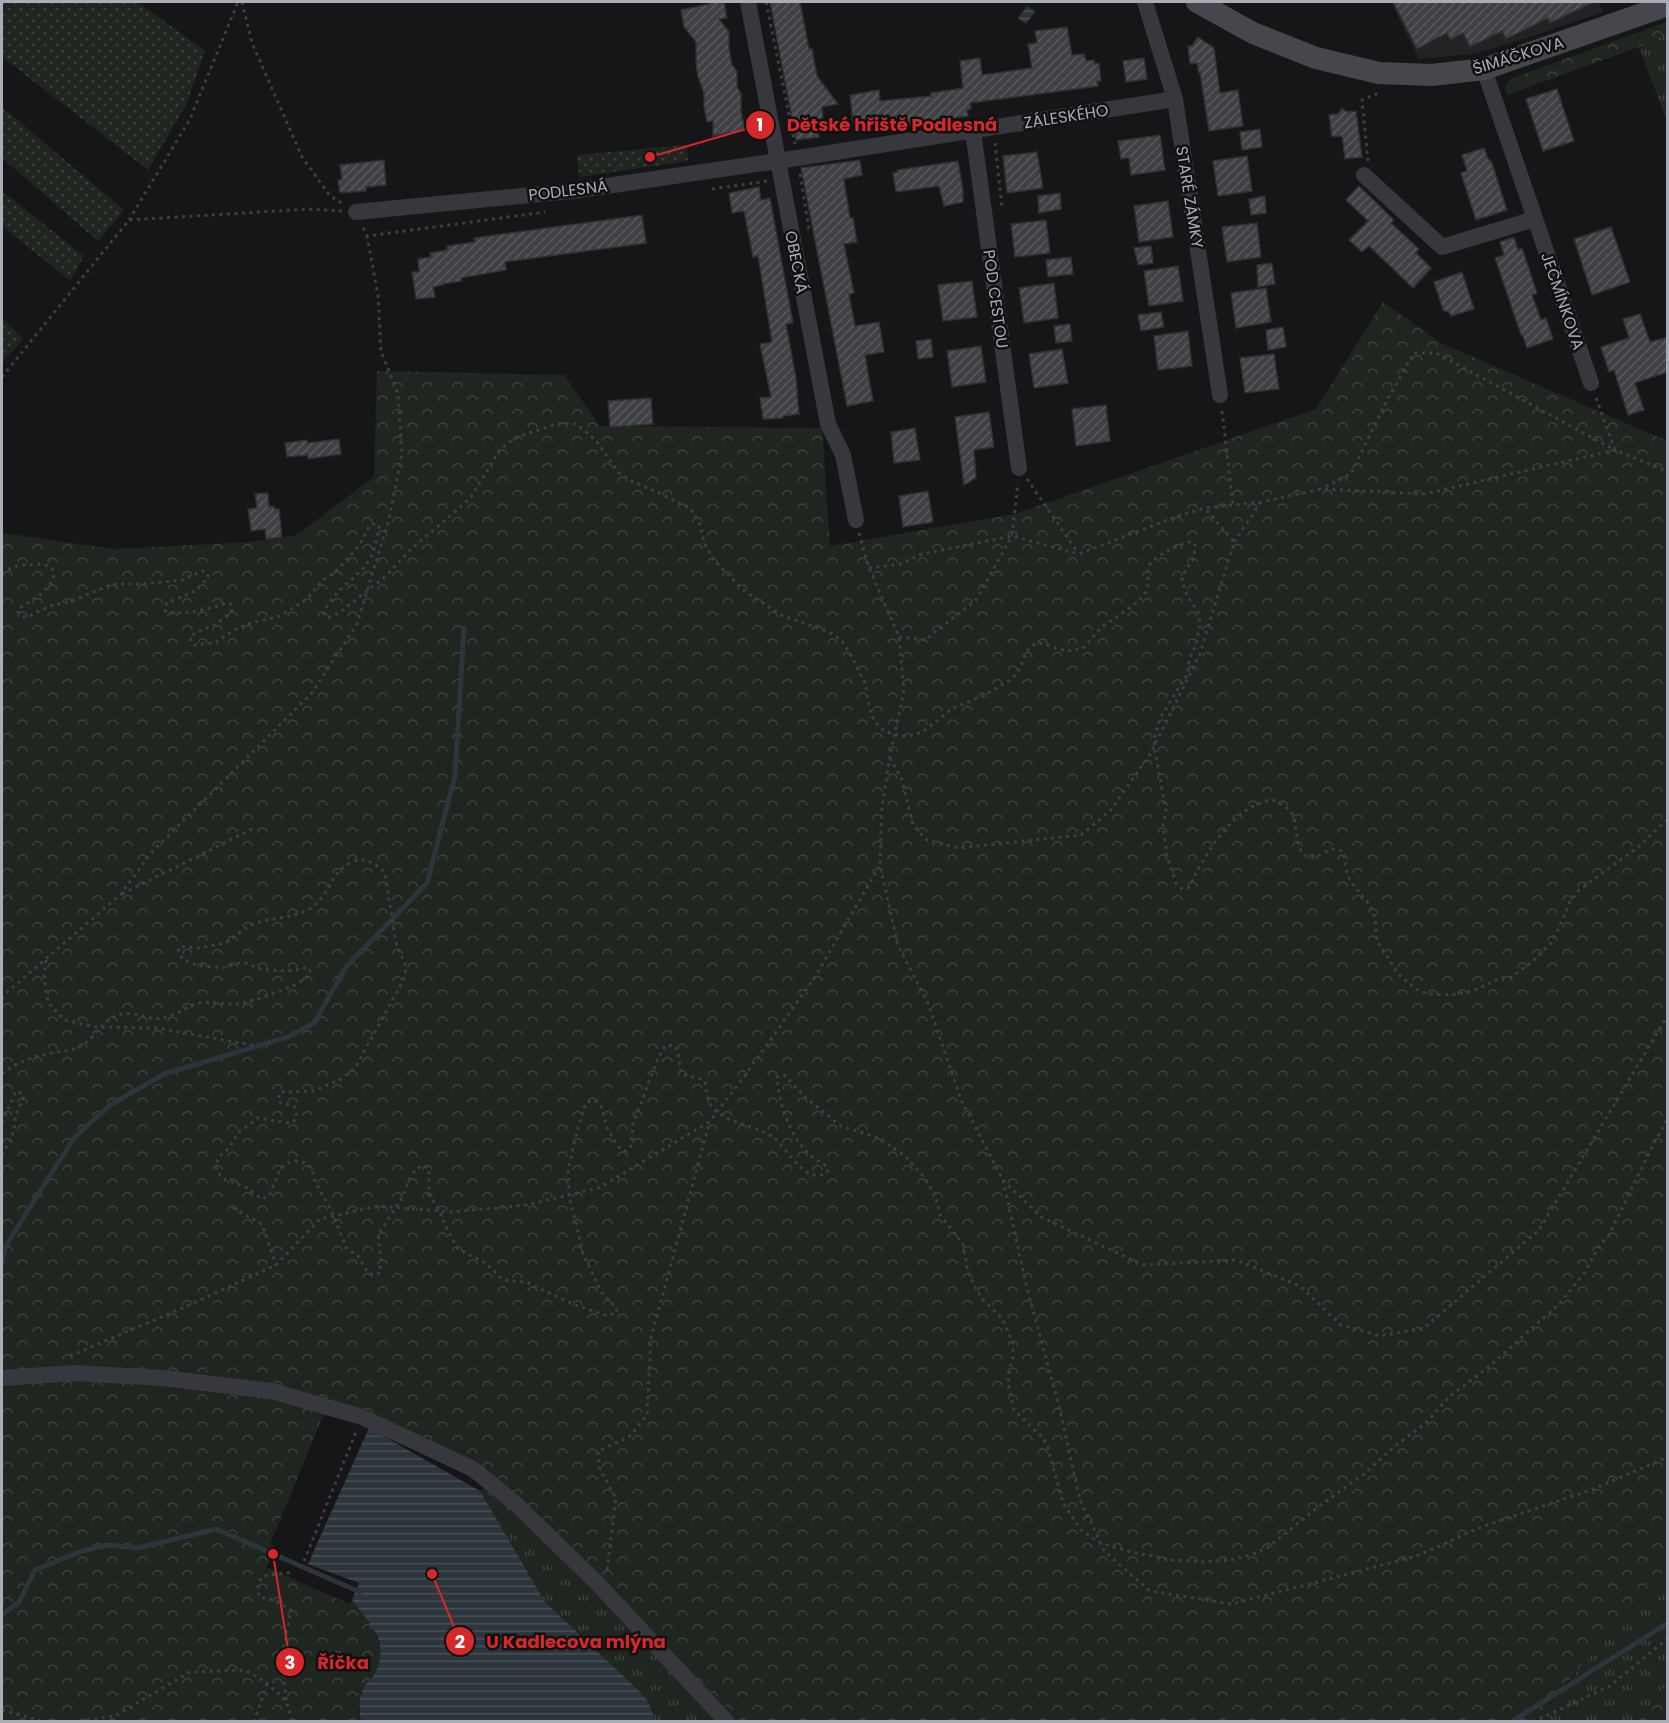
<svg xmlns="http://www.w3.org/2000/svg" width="1669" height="1723" font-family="Poppins,sans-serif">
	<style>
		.built { fill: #222225 }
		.grass { fill: url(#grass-tufts) }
		.forest { fill: url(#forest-crowns) }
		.park { fill: url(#park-dots) }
		.water { fill: url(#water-rules) }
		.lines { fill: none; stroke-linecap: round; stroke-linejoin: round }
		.stream { stroke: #2c353c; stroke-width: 5 }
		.building { fill: url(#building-hatch); stroke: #303034; stroke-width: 1.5 }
		.path { stroke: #3d3f44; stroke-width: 3; stroke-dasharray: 3 4.5; stroke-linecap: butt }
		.street { stroke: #37383d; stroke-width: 16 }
		.secondary { stroke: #45474d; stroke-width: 22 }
		.labels { text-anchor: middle; stroke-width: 5; stroke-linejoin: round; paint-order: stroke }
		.street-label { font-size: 16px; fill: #a8adb8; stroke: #111113 }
		.leader { fill: none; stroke: #d62828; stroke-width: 2 }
		.callout-dot { fill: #d62828; stroke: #111113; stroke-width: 2 }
		.mark-label { font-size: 18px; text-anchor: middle; font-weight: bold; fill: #fff }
		.callout-label { font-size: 18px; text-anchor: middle; font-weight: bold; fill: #d62828; stroke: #111113; stroke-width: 5; stroke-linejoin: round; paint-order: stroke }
	</style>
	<defs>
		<pattern id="grass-tufts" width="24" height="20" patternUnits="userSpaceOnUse" patternTransform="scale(1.5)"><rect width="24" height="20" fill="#1e261f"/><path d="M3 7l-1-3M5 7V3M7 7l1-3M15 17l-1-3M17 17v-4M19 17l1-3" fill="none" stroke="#3c433d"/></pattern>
		<pattern id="forest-crowns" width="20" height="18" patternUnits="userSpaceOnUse" patternTransform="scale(1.5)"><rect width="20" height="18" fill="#1e261f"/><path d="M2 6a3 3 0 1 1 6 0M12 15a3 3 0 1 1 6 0" fill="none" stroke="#3c433d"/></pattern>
		<pattern id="park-dots" width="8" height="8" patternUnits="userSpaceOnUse" patternTransform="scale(1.5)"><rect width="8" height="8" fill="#1e261f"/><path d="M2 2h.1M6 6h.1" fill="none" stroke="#3c433d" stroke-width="1.8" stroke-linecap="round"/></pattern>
		<pattern id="water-rules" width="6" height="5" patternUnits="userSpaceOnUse" patternTransform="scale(1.5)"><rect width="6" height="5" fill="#2c353c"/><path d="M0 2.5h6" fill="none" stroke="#485056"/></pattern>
		<pattern id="building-hatch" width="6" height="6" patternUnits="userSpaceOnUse" patternTransform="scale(1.5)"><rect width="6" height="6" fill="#404145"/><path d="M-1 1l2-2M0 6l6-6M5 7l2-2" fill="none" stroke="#595a5e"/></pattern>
	</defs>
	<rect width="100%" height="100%" fill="#161618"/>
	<path class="built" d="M1391,2H1599L1603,12L1527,38L1475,54L1419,59Z"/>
	<path class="grass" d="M1667,22V119H1666L1639,47L1662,35L1658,25Z
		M1521,75L1526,88L1507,95L1505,88C1508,79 1513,78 1521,75Z
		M487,1486L514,1509L721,1721H656L647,1700L638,1690L545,1602L480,1491Z
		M1667,1568V1685L1637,1721L1534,1722Z"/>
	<path class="forest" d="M1658,25L1662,35L1639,47L1526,88L1521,75Z
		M1383,302L1441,343L1667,441V1568L1534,1721H733L520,1498L330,1399L270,1544L275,1548L264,1573L268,1568L350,1604L352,1600L375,1631L381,1654L380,1664L376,1673L365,1685L358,1710L361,1721L2,1722V533L113,549L251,542L297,535L374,477L377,371L564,375L600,426L822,428L830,546L1015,514L1316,409Z
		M1667,1685V1721H1637Z"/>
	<path class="park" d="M2,2H138L205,51L186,105L148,170L2,57Z
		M2,107L124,210L98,241L2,158Z
		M686,145L688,161L579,177L577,155Z
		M2,191L84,256L70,281L2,226Z
		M2,318L23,339L2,363Z"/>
	<path class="water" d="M1027,6L1035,12L1026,24L1018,18Z
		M369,1428L480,1491L545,1602L638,1690L647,1700L656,1721H361C358,1709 359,1697 365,1685C368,1682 372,1678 374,1675C383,1662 382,1643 374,1630C368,1620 359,1610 352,1600L359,1583L308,1564Z"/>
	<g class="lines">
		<path class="stream" d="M2,1263L6,1245L74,1138L110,1105L164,1074L288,1037L314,1023L346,967L427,883L455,776L464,628
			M2,1615L19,1602L35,1570L82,1551L107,1545L138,1548L216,1529L360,1592
			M1511,1722L1668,1623"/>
	</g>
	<path class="building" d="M709,2H724L727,18L719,19L729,32V48L732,65L737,71V86L741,94V112L745,130L713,136V121L707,122L704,107V93L698,77L696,64V42L684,27L681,10L709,4Z
		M770,2H800L809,49H812L817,76L838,104L822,107L824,129L818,130L819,137L796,140Z
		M1393,2H1594L1550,23L1548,18L1506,39L1502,31L1470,47L1463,33L1450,40L1447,33L1417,49Z
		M1067,27L1072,55L1084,54L1086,61L1094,60L1095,64L1099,63L1101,81H1097L1098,86L970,103L971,109L967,110L968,116L854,132L850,95L879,90L880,101L931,96V93L963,88L960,61L980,58L982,75L1032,68L1028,44L1037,43L1035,31Z
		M1198,37L1214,48L1220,93L1238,90L1243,126L1209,131L1200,73H1199L1197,63L1190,64L1188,46H1192Z
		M1144,58L1147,79L1126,82L1123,61Z
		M1557,89L1574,141L1543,151L1526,99Z
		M1342,108L1347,112L1356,111L1362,157L1345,159L1342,136L1332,137L1329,115L1338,114Z
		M1260,129L1262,147L1242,150L1240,132Z
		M1160,135L1165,170L1131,175L1129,158L1121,159L1118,141Z
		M1484,148L1488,159H1489L1492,163L1507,210L1476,220L1461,173L1467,171L1462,155Z
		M1037,152L1043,188L1007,193L1003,156Z
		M1247,156L1252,191L1218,196L1213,161Z
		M384,160L386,185L366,187V191L340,193L338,180H342L340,165Z
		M860,160L862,175L844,179L850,218H853L857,242L844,244L854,293L849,294L855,326L879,322L884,352L865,355L873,401L847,406L801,168Z
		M958,161L963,191V202L944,206L939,186L896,192L893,173L898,172L897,170Z
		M1359,186L1394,220L1391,223L1419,249L1416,253L1431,268L1413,288L1369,246L1362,252L1349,240L1368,221L1346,200Z
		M759,187L761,200L770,198L793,323L786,324L796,378L799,414L783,416V418L766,419H763L760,398L771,397L760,344L772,342L758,256L753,257L744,211L732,213L729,193Z
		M1060,193L1061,209L1039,213L1038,196Z
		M1265,196L1266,213L1251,215L1249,199Z
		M1168,201L1173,237L1139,242L1134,206Z
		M642,215L646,243L505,262L506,270L461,278L462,281L443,284V285L433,287L435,297L416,299L412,272H419L418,259L431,257L430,253L447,250V246L475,242L474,238Z
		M1046,220L1050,253L1015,257L1011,224Z
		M1257,223L1261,257L1227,262L1222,227Z
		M1611,227L1630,282L1592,295L1574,239Z
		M1514,237L1518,250L1522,248L1537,293L1532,295L1541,320L1546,318L1553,339L1527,348L1522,334L1521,335L1495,258L1504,255L1500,242Z
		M1151,246L1153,263L1138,265L1134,248Z
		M1071,257L1073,274L1048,277L1046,260Z
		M1272,263L1275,284L1258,287L1257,265Z
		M1178,266L1183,301L1149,306L1144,271Z
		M1462,272L1474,309L1451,316L1450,313L1443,310L1434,282Z
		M972,281L977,317L943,321L938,285Z
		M1054,283L1058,318L1024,323L1019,288Z
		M1266,288L1271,322L1236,328L1231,293Z
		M1161,312L1164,327L1141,331L1138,315Z
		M1640,314L1650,342L1668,337V372L1635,383L1644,410L1628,415L1614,370L1609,372L1601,347L1629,338L1623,319Z
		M1070,324L1072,341L1056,343L1054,326Z
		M1283,327L1286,347L1268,350L1266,330Z
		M1188,331L1192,366L1158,370L1154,336Z
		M931,339L933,357L918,359L916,341Z
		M981,346L986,382L952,387L947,351Z
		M1062,349L1068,383L1034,388L1029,354Z
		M1274,354L1279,389L1245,393L1240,358Z
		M651,398L653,424L610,427L608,401Z
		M1106,405L1110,441L1076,446L1072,409Z
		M989,412L994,447L974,450L976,478L964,485L955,417Z
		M915,428L920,460L894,463L891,432Z
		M339,439L341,454L308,459V455L287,457L285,443L307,440V443Z
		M928,491L933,522L903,527L899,496Z
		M268,493L269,507L274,506L275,509H279L282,537L266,539L265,529L251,531L248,509L257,508L255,494Z"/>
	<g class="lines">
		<path class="path" d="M242,2L252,43L302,157L330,196L342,203
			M766,2L795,144
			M995,143L1002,208
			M1368,161L1362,100L1379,93
			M800,174L809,230
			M712,189L768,181
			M129,220L190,119L238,2
			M363,228L367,236L545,212
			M2,377L129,220L309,209L342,211
			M1596,398L1615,450L1668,472
			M1222,411L1233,505
			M1027,479L1078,553
			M859,533L869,568L899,637L904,690L890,756L882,807L880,865L898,946L928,1003L961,1100L1003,1180L1027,1288L1059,1406L1080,1500L1105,1552L1150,1591L1232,1604L1417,1556L1481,1527L1591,1490L1668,1457
			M1234,542L1261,502
			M869,568L900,564L922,554L1012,536L1079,554L1175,517L1205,508L1261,502L1321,489L1425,494L1615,450L1436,353H1414L1385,404L1351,474L1321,489
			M2,574C6,572 9,568 14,567C18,565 23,565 28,565C47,562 64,568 47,588C40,597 28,602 20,608L18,612L22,617H27L50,606L72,601L113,584H143L182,580L202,571L205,572L208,574V578L195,591L167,603L164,607L166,612C187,616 208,608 228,603L232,605V610C228,615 223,620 217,623C207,629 198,630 190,637L191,642L194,645L215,643L234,630L248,624L280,616L307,599L323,580L334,573L351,555L360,544L369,527L373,524L379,525V530C376,541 374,553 368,562C356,579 329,594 324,614L327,617H331L339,613L386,576L411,549L457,510L471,497L499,451L509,442L523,435L557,424L569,423L575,424L583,429L597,442L618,472L631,481L655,491L690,508L699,522L704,542L713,559L743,590L783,616L829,632L842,641L851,656L865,683L871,714L874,720L880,728L887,732L903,736L914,735L924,731L953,708L983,696L1012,679L1019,670L1028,650L1035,644L1040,643L1066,651L1082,649C1089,643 1094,634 1101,628C1112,619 1138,605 1145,593C1151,585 1145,575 1149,566C1154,556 1183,541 1193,542L1195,545L1194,558L1184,573L1182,579L1187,596L1199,613L1200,626L1195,647L1189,659L1188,673L1160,718L1155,735L1154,746L1166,811L1163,826L1167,856L1176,883L1182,889L1188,888C1193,881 1195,874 1199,867C1214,843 1230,816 1258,804C1265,801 1272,798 1279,803C1284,805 1290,810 1293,815C1298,826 1294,851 1308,857C1320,861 1329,842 1343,852L1347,873L1351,882L1370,905L1375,918L1377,941L1399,975L1416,989L1428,994L1443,995L1459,994L1478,989L1500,978L1512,977L1534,960L1550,944L1557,932L1570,902L1579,890L1637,848L1668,819
			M899,637L925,640L976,600L1012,536L1018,483
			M890,758L902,780L913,825L927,840L959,848L1081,835L1110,811L1149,756L1200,654L1234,542L1205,508
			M122,894L254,828
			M46,960L44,979L48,1002L64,1020L96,1027L157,1028L258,1046
			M2,999L5,994L120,895L152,852L311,694L357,624L389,519L402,454L398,394L381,351L378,295L367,236
			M2,1074C18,1061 36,1056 56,1052C64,1051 71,1051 79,1047C95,1040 99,1020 122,1014C136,1011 148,1021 162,1018C175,1016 185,1008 196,1004C209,1000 224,1005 238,1004C249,1003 298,986 306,978C308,975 309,974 310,970L308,967C294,972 277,971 261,969C255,968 250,963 243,963C237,962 231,966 225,967C212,968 175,966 179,947C185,946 191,948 197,948C204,947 212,946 220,944C232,942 240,930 251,925C272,916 299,920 317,903C331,890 332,871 352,862C365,856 376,864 385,873L396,943C401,961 410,960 403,981L355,1068L341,1079L314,1091L280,1092L278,1101C284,1105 289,1104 295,1107L297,1117L294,1121L289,1123L258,1118L239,1132L228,1149L219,1157L216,1164L217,1171L223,1179L244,1186L262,1199L269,1196L280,1169L287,1163L295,1161L306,1163L312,1169L315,1181L334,1216L346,1248L358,1256L368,1273L375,1275L380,1273L381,1259L378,1235L403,1196L410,1178L416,1169L422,1166H425L429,1169V1195L440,1211L444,1223L458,1249L487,1264L502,1279L511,1281L526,1282L575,1305L608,1316L617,1312L616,1308L602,1293L583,1254L575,1219L569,1198L568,1170L578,1127L586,1103L593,1100L598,1102L602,1108L607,1128L620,1149L626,1151L631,1146L633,1124L658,1058L666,1045L675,1046L678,1053L681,1073C689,1079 698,1075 705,1082C707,1091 706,1100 713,1108C729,1125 756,1124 774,1138C788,1149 806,1187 827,1172L828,1168C822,1162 814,1159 809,1154C789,1135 781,1107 777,1081V1077L784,1075L805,1097L841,1126L879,1138L905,1156L922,1175L935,1194L940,1215L963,1244L968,1272L974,1285L983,1300L1002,1318L1013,1344V1357L1009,1371L1008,1383L1014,1410L1043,1438L1048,1448L1063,1503L1081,1530L1100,1543L1131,1552L1172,1560L1203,1562L1230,1560L1251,1555L1267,1548L1322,1504L1364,1474L1395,1446L1426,1423L1449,1397L1491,1365L1559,1304L1585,1272L1598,1248L1609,1235L1651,1149L1668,1118
			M2,1123L15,1093L18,1091L24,1096L15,1117L14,1130L10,1141L2,1154
			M1003,1180L1041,1217L1143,1265L1236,1260L1300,1286L1341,1325L1380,1336L1424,1328L1539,1230L1668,1015
			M233,1208L262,1224L276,1265
			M70,1356L185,1307L276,1265L320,1219L378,1206L451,1212L526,1205L599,1188L709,1122L744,1077L815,977L879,867
			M304,1561L356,1432
			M607,1570L616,1498L600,1470L598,1451L629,1437L647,1415L651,1338L709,1124
			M286,1700L282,1657L291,1610L274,1600L259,1597L258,1584L263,1576L294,1572
			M2,1710L46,1722
			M72,1722L115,1716L190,1672L245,1670L267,1683L286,1701L293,1722
			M254,1722L267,1683
			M1533,1722L1610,1686L1668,1638"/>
		<path class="street" d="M748,2L828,424L843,455L856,520
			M1145,2L1175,99L1220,395
			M1484,69L1591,383
			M973,131L1019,468
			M1364,175L1442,247L1535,219
			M356,212L572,191L778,161L1175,99
			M2,1378L75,1373L163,1378L272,1391L362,1417L473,1469L515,1503L598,1584L727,1722"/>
		<path class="secondary" d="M1197,2L1253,33L1316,58L1379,73L1432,75L1484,69L1668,5"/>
	</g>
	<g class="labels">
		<g class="street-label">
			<text transform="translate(1518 55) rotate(-17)" y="6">ŠIMÁČKOVA</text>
			<text transform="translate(1066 116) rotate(-9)" y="6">ZÁLESKÉHO</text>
			<text transform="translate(568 190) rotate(-7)" y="6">PODLESNÁ</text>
			<text transform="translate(1190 197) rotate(81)" y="6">STARÉ ZÁMKY</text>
			<text transform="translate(797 262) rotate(79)" y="6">OBECKÁ</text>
			<text transform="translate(996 299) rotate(82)" y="6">POD CESTOU</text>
			<text transform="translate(1563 301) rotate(71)" y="6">JEČMÍNKOVA</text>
		</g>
	</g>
	<path class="leader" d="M650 157L760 125M432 1574L460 1641M273 1554L290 1662"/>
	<g class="callout-dot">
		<circle cx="650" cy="157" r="6"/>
		<circle cx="432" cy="1574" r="6"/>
		<circle cx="273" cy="1554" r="6"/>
		<circle cx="760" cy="125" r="15"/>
		<circle cx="460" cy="1641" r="15"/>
		<circle cx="290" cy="1662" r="15"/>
	</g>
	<g class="mark-label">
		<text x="760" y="131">1</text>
		<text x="460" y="1648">2</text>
		<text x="290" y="1669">3</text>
	</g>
	<g class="callout-label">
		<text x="892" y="131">Dětské hřiště Podlesná</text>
		<text x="576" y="1648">U Kadlecova mlýna</text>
		<text x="343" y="1669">Říčka</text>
	</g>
	<rect width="1669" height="1723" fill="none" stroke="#a8adb8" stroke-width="6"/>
</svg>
